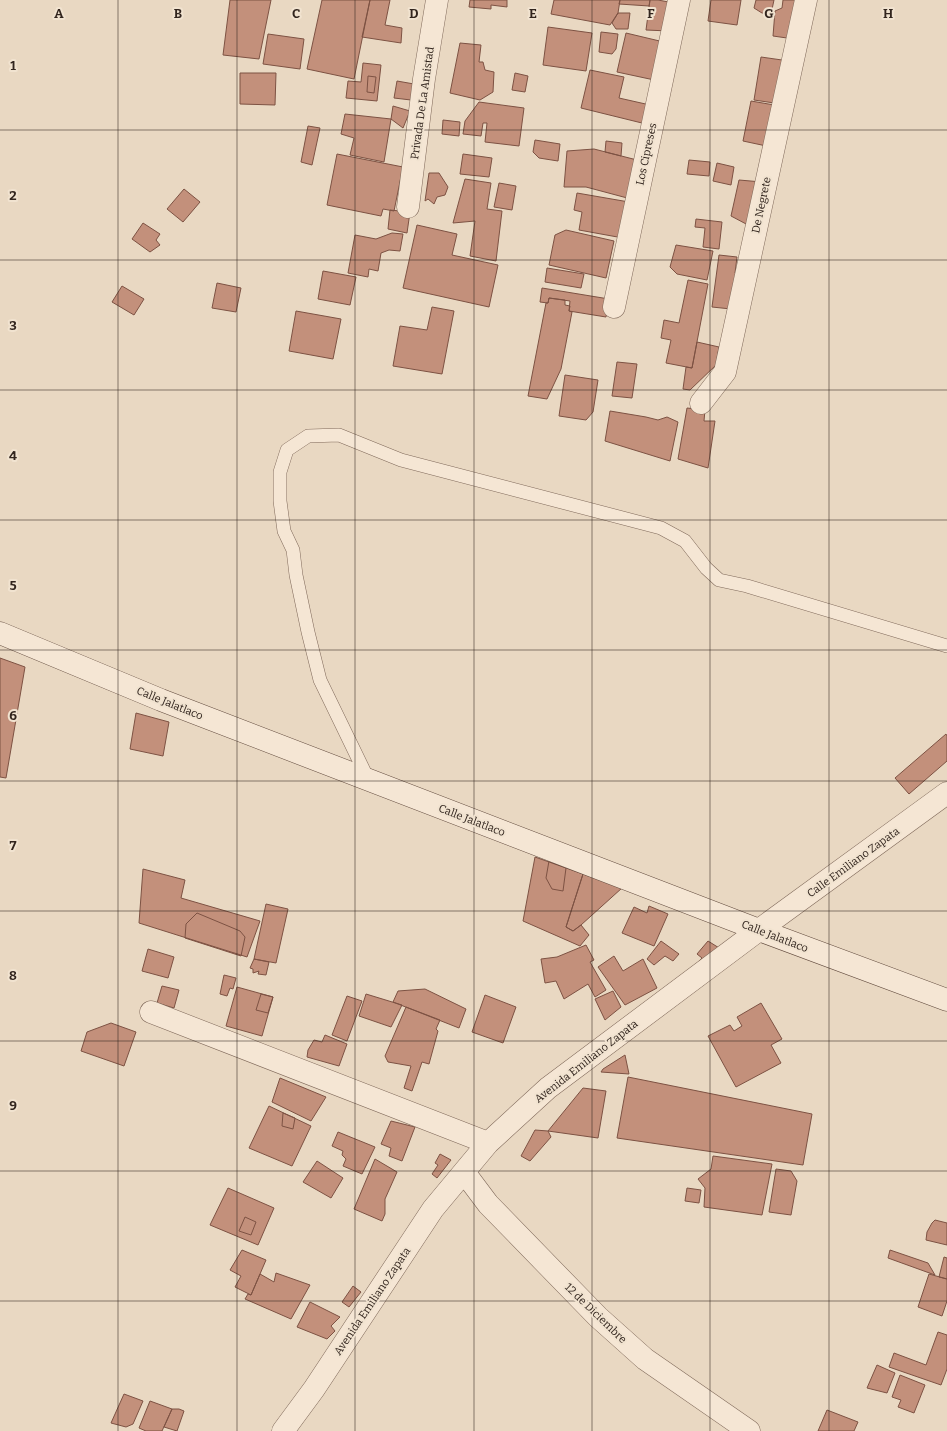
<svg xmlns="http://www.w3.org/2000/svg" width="947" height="1431" font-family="Bitter,serif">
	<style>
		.building { fill: #c3907b; stroke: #7d5243 }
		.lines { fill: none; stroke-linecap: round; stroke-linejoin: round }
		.service-casing { stroke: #806a5b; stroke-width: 14 }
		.minor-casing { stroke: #806a5b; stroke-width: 23 }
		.secondary-casing { stroke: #624b3e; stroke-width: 23 }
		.service { stroke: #f5e6d4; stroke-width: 13 }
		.minor { stroke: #f5e6d4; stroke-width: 22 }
		.secondary { stroke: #f5e6d4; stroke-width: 22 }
		.grid { fill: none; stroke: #32251e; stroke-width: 1; stroke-opacity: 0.55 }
		.labels { text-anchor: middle; stroke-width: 4; stroke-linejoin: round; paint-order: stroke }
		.street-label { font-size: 11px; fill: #32251e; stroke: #f1e3d0 }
		.grid-label { font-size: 13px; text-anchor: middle; font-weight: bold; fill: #32251e; stroke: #f1e3d0; stroke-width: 4; stroke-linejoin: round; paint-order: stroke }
	</style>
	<rect width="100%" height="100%" fill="#e9d8c2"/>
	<path class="building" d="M230,0H271L259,59L223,55Z
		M322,0H370L354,79L307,69Z
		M370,0H390L385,25L402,28L401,43L362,37Z
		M470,0H507V7L491,5V9L469,7Z
		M554,0H620L618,13L610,25L551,14Z
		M620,0H650L649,6L619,4Z
		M650,0H658L674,3L669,31L646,30Z
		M711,0H741L737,25L708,21Z
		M756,0H774L771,14L762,13L754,8Z
		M783,0H802L794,39L773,36L775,11L782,8Z
		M618,13H630L628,29H616L612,23Z
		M548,27L592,33L586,71L543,65Z
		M601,32L618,34L616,49L612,54L599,52Z
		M626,33L668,43L659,81L617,72Z
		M268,34L304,39L300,69L263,64Z
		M460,43L481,45L479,62H483L485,70L494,72L493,92L480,100L450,93Z
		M761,57L789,61L781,104L754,100Z
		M363,63L381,65L377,101L346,98L348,81L361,82Z
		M590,70L624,77L619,98L650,105L646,124L581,108Z
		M240,73H276L275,105L240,104Z
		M515,73L528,76L525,92L512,90Z
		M368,76L376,77L374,93L367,92Z
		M397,81L414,84L411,100L394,98Z
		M751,101L780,106L771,147L743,141Z
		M479,102L524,108L519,146L485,142L487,123H483L481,136L463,134L465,121Z
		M393,106L410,111L403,128L391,119Z
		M345,114L391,119L384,162L350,155L354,138L341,134Z
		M443,120L460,122L459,136L442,134Z
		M308,126L320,128L312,165L301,162Z
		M535,140L560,144L558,161L539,158L533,152Z
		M606,141L622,143L621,156L605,152Z
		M594,149L637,160L631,199L586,187H564L567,151Z
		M337,154L403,167L394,211L383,209L381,216L327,205Z
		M463,154L492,158L489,177L460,174Z
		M689,160L710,162L709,176L687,174Z
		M717,163L734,167L731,185L713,181Z
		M429,173H439L448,187L445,195L437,197L434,204L428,199L425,201Z
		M465,179L491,183L487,209L502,211L496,261L470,256L475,221L453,223Z
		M739,180L762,182L748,225L731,216Z
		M499,183L516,186L512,210L494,207Z
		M184,189L200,202L183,222L167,209Z
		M577,193L629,202L623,238L579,230L582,212L574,210Z
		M390,210L410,212L407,233L388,229Z
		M696,219L722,222L719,249L703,247L705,228L695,227Z
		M143,223L160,234L156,240L160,245L150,252L132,239Z
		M417,225L457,234L452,255L498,265L489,307L403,288Z
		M566,230L614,241L606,278L549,265L555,235Z
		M392,233L403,234L400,251L389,250L381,253L378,271L369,269L368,277L348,273L355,235L376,239Z
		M676,245L713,251L707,280L677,274L670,267Z
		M719,255L737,257L735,273L741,274L731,309L712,307Z
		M547,268L584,274L581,288L545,282Z
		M323,271L356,277L350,305L318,299Z
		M688,280L708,284L692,368L666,363L671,340L661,338L664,320L679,323Z
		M217,283L241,288L236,312L212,308Z
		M122,286L144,299L134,315L112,302Z
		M542,288L609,299L606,317L569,311L570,301L549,298L548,303L540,302Z
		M549,298L565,300V305L570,306L569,311L572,312L561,369L547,399L528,396L546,303H548Z
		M432,307L454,311L442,374L393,366L400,326L427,330Z
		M296,311L341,319L333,359L289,351Z
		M697,342L719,347L716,365L690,390L683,389L686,367L692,368Z
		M617,362L637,364L632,398L612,396Z
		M565,375L598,380L593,412L586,420L559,416Z
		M687,408L705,410L704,421H715L708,468L678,459Z
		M610,411L646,417L658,420L667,417L678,422L670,461L605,441Z
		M0,658L25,667L6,778L0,777Z
		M136,713L169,722L163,756L130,749Z
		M946,734L947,736V761L909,794L895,778Z
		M535,857L583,874L566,927L573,931L581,925L589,935L580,946L523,921Z
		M549,861L566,868L563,891L552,889L546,878Z
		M143,869L185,880L181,898L260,921L247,957L139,923Z
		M583,874L622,888L581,925L573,931L566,927Z
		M266,904L288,909L276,963L254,959Z
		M649,906L668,914L654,946L622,933L634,907L647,913Z
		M197,913L240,931L245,937L241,956L185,938L186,924Z
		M661,941L679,954L673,961L665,956L654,965L647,959Z
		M708,941L724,951L694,967L702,958L697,954Z
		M586,945L594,960L590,962L606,990L595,997L588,984L564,999L556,981L545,983L541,959L557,957Z
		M148,949L174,957L168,978L142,971Z
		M614,956L623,971L643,959L657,988L625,1005L598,967Z
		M254,959L269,962L266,975L258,974L259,971L253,973V969L250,968Z
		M224,975L236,978L233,989L230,988L227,996L220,994Z
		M162,986L179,990L174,1008L157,1003Z
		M237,987L273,997L262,1036L226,1026Z
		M425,989L466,1009L459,1028L393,1002L398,991Z
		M613,991L621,1007L605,1020L595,999Z
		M261,994L273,997L268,1013L256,1010Z
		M366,994L402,1005L391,1027L359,1016Z
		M485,995L516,1007L503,1043L472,1032Z
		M347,996L362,1001L347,1041L332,1035Z
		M761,1003L782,1039L771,1045L781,1063L736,1087L708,1036L730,1025L734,1031L742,1026L737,1017Z
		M406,1007L440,1020L436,1029L438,1031L429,1064L422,1062L412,1091L404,1088L411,1066L388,1062L385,1056Z
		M111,1023L136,1032L124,1066L81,1051L87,1032Z
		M325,1035L347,1044L339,1066L307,1057L308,1050L314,1040L322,1042Z
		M625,1055L629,1074L601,1072L603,1069Z
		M628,1077L812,1114L803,1165L617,1138Z
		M280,1078L326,1097L311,1121L272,1102Z
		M583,1088L606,1091L598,1138L548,1131Z
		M269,1106L311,1126L292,1166L249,1148Z
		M283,1113L295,1118L293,1129L282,1126Z
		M391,1121L415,1127L402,1161L389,1156L391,1148L381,1144Z
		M535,1130L548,1131L551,1137L530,1161L521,1156Z
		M338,1132L375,1147L362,1174L343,1166L346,1159L342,1155L343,1151L332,1146Z
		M440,1154L451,1160L437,1178L432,1174L438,1165L435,1163Z
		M713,1156L772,1164L762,1215L704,1207L705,1188L698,1179L711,1169Z
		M375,1159L397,1172L385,1199V1214L382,1221L354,1209Z
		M317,1161L343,1178L331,1198L303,1182Z
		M776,1169L791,1171L797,1181L791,1215L769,1212Z
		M228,1188L274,1208L258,1245L210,1225Z
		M687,1188L701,1190L699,1203L685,1201Z
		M245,1217L256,1222L251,1235L239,1231Z
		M935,1220L947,1223V1245L926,1240L927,1232L932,1223Z
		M242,1250L266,1260L251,1295L235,1287L241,1276L230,1270Z
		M890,1250L928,1263L935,1275L888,1258Z
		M944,1257L947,1258V1279L939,1277Z
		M276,1273L310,1285L291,1319L245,1299L248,1294L251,1295L260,1274L274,1282Z
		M929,1274L947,1279V1301L942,1316L918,1307Z
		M353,1286L361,1292L349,1307L342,1302Z
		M310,1302L340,1317L331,1326L335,1331L327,1339L297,1327Z
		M938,1332L947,1335V1369L941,1385L889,1367L894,1353L926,1365Z
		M877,1365L895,1373L887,1393L867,1388Z
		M900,1375L925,1385L914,1413L898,1407L901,1400L892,1397Z
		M124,1394L143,1401L133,1424L126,1427L111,1423Z
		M150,1401L172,1409L162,1431H146L139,1428Z
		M172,1409H179L184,1411L177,1431L164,1427Z
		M827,1410L858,1422L854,1431H818Z"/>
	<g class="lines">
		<g class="service-casing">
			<path id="service" d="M368,779L320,680L308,632L296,575L293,550L284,531L280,501V472L287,450L308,436L339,435L401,460L661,528L685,541L706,568L719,580L747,586L947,646"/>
		</g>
		<g class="minor-casing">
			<path id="minor" d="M408,207L424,79L437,0
				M614,307L679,0
				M701,403L725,372L806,0
				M151,1012L488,1143
				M464,1172L488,1204L598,1317L645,1359L749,1431
				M283,1431L314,1389L433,1209L488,1143L548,1088L759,930L947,793"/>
		</g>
		<g class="secondary-casing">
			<path id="secondary" d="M0,633L161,700L759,930L947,1000"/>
		</g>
		<use href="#service" class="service"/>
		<use href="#minor" class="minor"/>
		<use href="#secondary" class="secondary"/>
	</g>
	<path class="grid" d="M118,0V1431M237,0V1431M355,0V1431M474,0V1431M592,0V1431M710,0V1431M829,0V1431M0,130H947M0,260H947M0,390H947M0,520H947M0,650H947M0,781H947M0,911H947M0,1041H947M0,1171H947M0,1301H947"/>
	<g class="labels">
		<g class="street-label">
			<text transform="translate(422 103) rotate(-82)" y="4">Privada De La Amistad</text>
			<text transform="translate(646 154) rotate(-78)" y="4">Los Cipreses</text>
			<text transform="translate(761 205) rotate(-78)" y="4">De Negrete</text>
			<text transform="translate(170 703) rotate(22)" y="4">Calle Jalatlaco</text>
			<text transform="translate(472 820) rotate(21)" y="4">Calle Jalatlaco</text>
			<text transform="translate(853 862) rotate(-36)" y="4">Calle Emiliano Zapata</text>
			<text transform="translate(775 936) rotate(21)" y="4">Calle Jalatlaco</text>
			<text transform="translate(586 1061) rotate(-38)" y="4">Avenida Emiliano Zapata</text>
			<text transform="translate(372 1301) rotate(-56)" y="4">Avenida Emiliano Zapata</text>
			<text transform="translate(596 1313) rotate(44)" y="4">12 de Diciembre</text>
		</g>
	</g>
	<g class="grid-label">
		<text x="59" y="18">A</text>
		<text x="178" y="18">B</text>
		<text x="296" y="18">C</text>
		<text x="414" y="18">D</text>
		<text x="533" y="18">E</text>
		<text x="651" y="18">F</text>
		<text x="769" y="18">G</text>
		<text x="888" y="18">H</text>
		<text x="13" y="70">1</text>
		<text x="13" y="200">2</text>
		<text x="13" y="330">3</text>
		<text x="13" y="460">4</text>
		<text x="13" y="590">5</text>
		<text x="13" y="720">6</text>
		<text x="13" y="850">7</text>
		<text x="13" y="980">8</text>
		<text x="13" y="1110">9</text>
	</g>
</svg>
